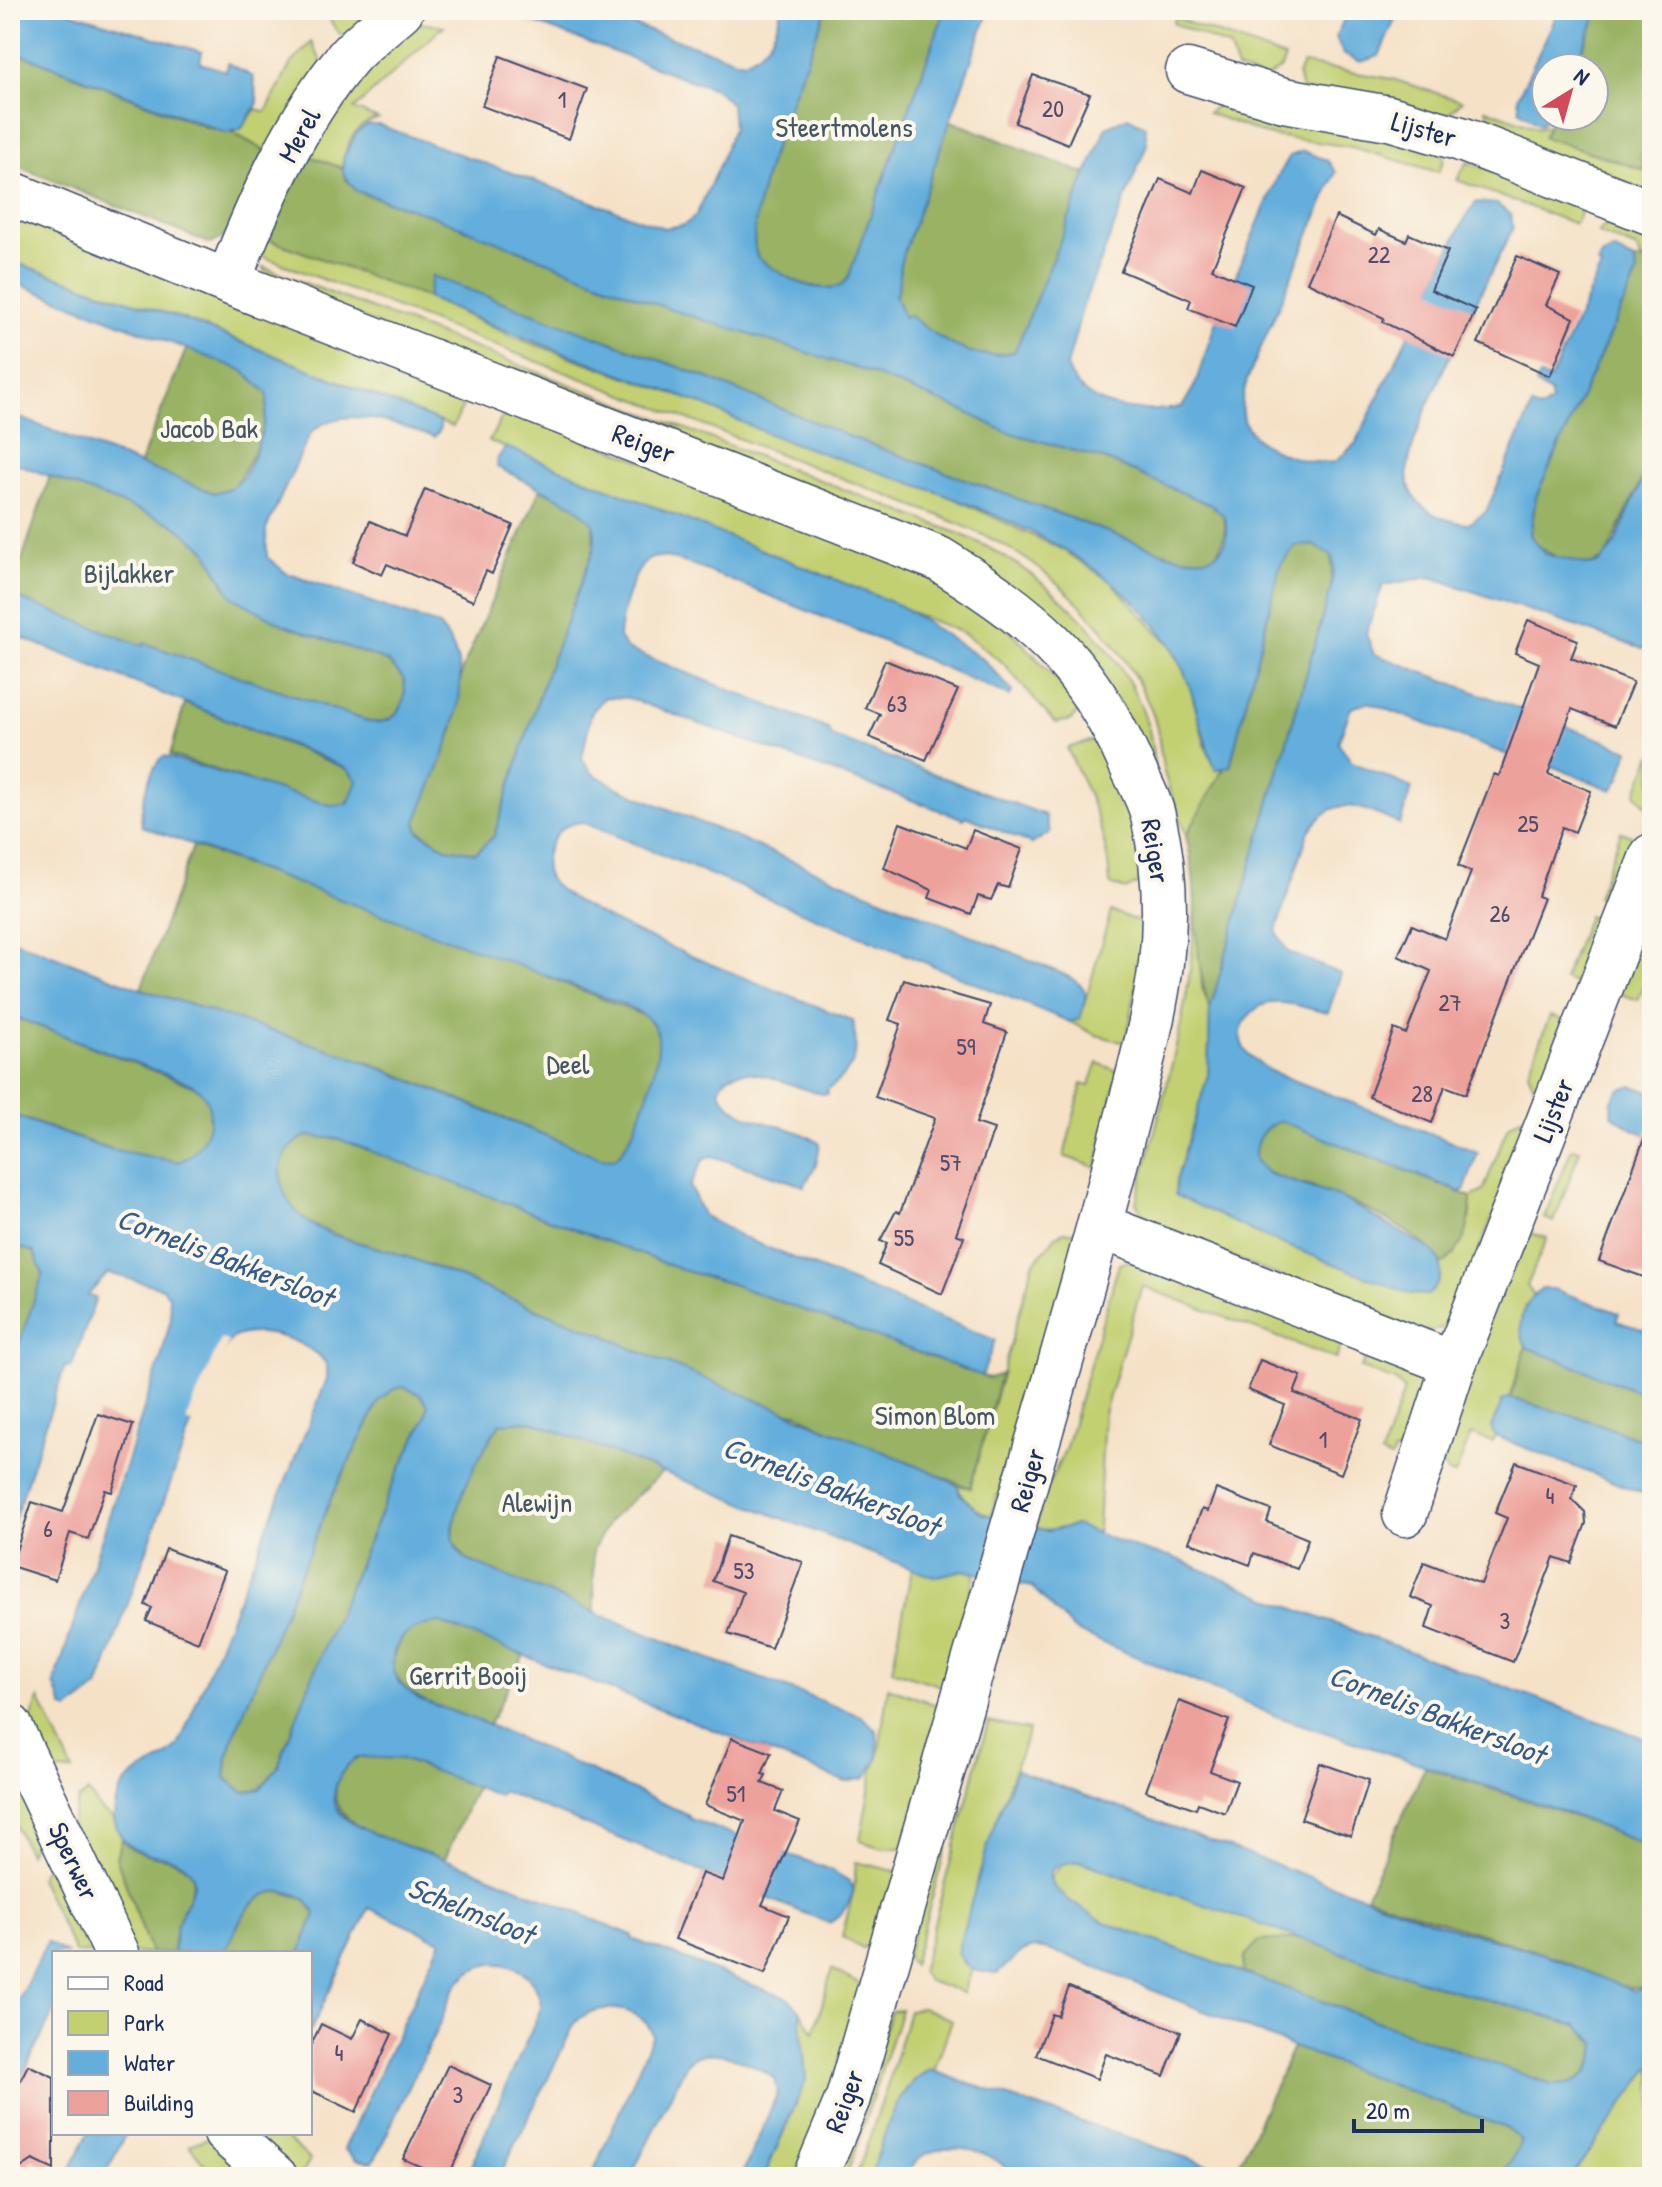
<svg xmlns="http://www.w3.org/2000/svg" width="1662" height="2187" font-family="'Patrick Hand',sans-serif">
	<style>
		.green { fill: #c2d072; stroke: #6e8068; stroke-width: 2 }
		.forest { fill: #99b264; stroke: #5a7061; stroke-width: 2 }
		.water { fill: #64aedc; stroke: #406e9d; stroke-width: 2; fill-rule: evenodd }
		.pier { fill: #f5e1c6 }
		.building { fill: #eda19b }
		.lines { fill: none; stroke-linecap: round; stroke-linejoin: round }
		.minor-casing { stroke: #3c4a6e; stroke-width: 47 }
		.minor { stroke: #fff; stroke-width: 44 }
		.labels { text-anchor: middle; stroke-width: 8; stroke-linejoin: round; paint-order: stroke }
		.number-label { font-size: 24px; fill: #504c6d }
		.park-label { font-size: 28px; fill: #455763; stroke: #fbf7ec }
		.street-label { font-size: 28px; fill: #1b2f5e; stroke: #fbf7ec }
		.water-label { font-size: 30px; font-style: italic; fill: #355b8a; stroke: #fbf7ec }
	</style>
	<rect width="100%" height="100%" fill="#fbf7ec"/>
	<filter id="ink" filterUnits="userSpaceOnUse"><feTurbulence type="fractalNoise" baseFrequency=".0125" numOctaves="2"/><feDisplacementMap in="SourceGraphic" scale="16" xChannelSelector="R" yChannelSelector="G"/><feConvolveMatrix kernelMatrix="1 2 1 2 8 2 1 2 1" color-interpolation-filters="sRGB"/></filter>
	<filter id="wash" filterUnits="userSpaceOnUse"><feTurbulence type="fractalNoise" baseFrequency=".006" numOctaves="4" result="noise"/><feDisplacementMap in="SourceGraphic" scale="32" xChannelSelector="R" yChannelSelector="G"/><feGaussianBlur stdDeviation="1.8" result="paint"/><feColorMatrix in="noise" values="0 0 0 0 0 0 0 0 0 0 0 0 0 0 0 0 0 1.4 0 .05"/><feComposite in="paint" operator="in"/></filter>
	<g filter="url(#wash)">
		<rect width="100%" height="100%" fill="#f5e1c6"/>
		<path class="green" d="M344,10H389L353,39L338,33L330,20Z
			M1175,18L1285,58L1281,68L1265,79L1237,69L1229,47L1173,23Z
			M408,22L444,26L354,109L378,119C354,124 345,144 342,168L299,152L320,110Z
			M311,42L323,64L273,155L233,133L241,129L256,109L266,112L290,65Z
			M1303,64L1392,79L1462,101L1441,121L1302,90L1298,74Z
			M1227,95L1440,146L1444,160L1438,172L1352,147L1267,135L1208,113Z
			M1486,109L1538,128L1549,125L1544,137L1652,173V199L1494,138Z
			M1467,162L1577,198L1580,214L1575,224L1457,180Z
			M1618,212L1652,224V261L1642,260L1637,249L1598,233Z
			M10,215L462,391L463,406L453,427L186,320L10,261Z
			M259,236L428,298L511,336L694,401L779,438L947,495L1063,550L1111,582L1170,645L1189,682L1205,745L1216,770L1224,768L1186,836C1179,815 1170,793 1164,772C1159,750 1160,729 1150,707C1123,643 1065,580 1005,546C984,534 960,525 938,515L259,255Z
			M263,267L955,532C1036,564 1125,643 1149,730C1152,742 1153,755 1154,767L1080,646L265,273Z
			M507,408L898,561L996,615L1083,707L1071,720L1055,723L1003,663L965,634L489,441Z
			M1090,741H1100L1132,813L1146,879L1126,890L1110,884C1108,834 1088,792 1067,748Z
			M1652,754V812L1636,794Z
			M1621,832L1640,839L1621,906L1597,897Z
			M1652,894V967L1638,1000L1617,993Z
			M1195,899L1202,988L1210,1009L1208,1075L1176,1181L1175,1195L1441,1270V1265C1465,1249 1471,1225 1471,1197L1483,1191L1508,1126L1528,1113L1534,1116L1447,1327L1422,1333L1153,1226L1136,1203C1161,1103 1195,1002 1195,899Z
			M1111,911L1147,925L1126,1043L1096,1035L1070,1022L1080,1019Z
			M1588,916L1606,923L1589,989L1564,979Z
			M1550,1016L1566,1021L1543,1091L1536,1090L1528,1072Z
			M1098,1063L1118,1071L1097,1168L1064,1156L1082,1084L1089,1086Z
			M1572,1148L1580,1150L1554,1222L1544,1218Z
			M1064,1232H1080L1005,1496L997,1495L991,1516C977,1511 962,1500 957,1485L970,1488L1033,1264L1056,1236Z
			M1530,1233L1547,1238L1527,1286L1534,1296C1521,1315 1517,1325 1526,1347L1509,1398L1503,1400L1491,1427L1495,1436L1492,1442L1471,1434L1455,1475L1448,1473L1436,1456L1519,1234Z
			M1136,1259L1343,1341L1336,1359L1142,1286L1104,1413L1098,1529L1095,1533L1076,1525L1048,1531L1036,1528L1043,1496L1065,1450L1119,1264Z
			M1370,1350L1423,1373L1427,1378L1411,1450L1394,1452L1391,1459L1381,1455L1404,1390L1395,1381L1361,1368Z
			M912,1568L933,1577L964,1570L975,1574L970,1593L976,1595L952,1684L941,1686L892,1670Z
			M888,1687L937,1705L944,1717L906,1848H882L860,1841L873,1770L878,1759Z
			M39,1698L73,1771L43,1772L26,1734Z
			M982,1720L913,1965L906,1958L973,1721Z
			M988,1722L1029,1730L993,1828L962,1962L972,1970L963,1993L928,1981L921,1972Z
			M10,1772L44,1824L29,1854L10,1814Z
			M88,1792L101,1810L114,1819L122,1840L116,1857L151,1953H130L70,1827L78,1800Z
			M1078,1861L1302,1938L1282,1939L1244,1957L1243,1975C1202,1960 1083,1923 1058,1894C1054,1890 1053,1883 1051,1877L1064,1863Z
			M62,1862L106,1953H75L39,1878L43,1870Z
			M856,1862L899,1872L879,1943L863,1948L842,1937L854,1889Z
			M832,1969L866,1988L799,2177H764L806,2080L800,2010L814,2033Z
			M921,2007L952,2020L934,2071L930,2070L899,2102L870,2177H856L890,2078L909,2011Z
			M901,2010L846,2177H833L891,2011Z
			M1652,2065V2177H1571Z
			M240,2133H280L310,2159L304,2171L295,2177Z
			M211,2137L252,2177H215L189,2145Z"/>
		<path class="forest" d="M826,10H945L848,278L842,286C810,294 783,276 758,258C737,220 809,56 826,10Z
			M1599,10H1652V131L1640,157L1645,170L1543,137L1553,116H1594V68H1574Z
			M10,54L26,56L208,128L233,133L273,155L231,233L211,244L10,163Z
			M949,120L1086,174L1038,301L1015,351C975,365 940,340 909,315L904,318L894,293L898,292L900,264Z
			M299,152L342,168L346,180L363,194L422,212L669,309L862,370L964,411L1004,431L1104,459L1211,505L1223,514C1229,529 1221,560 1201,561C1188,562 1174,555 1162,552L850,437L700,375L432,276L428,298L259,236Z
			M1634,260L1652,261V457L1605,559L1589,565L1563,561L1538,546L1530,535L1536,497L1637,274Z
			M187,347L242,370L267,393C270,428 252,459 233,487L214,493L139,466Z
			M50,476L171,523L205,549L225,586L282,624L387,661L404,679C408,703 398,725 370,722L144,644L143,647L10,595Z
			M540,489L574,505L587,515L593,523L594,549L547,672L494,836L476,853L446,848L419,830L416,822L453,730L462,670Z
			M1314,545L1332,556L1331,588L1210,1009C1190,953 1201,892 1186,836L1224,768L1230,766L1280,566L1295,546Z
			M185,703L347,769L357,781L353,796L343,806L320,804L170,755Z
			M193,846L478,949L645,1016C655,1023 660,1037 660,1049C659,1069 630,1150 614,1159L601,1158L370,1063L141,989Z
			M10,1015L198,1088C223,1109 206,1151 179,1162C120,1157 66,1133 10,1114Z
			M1281,1121L1471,1197C1471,1225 1465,1249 1441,1265C1425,1232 1348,1200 1315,1188C1297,1182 1277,1179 1262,1169C1245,1151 1260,1128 1281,1121Z
			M305,1136L339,1139L682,1270L729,1283L982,1376L990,1378L1001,1374L970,1488L829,1431L797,1413L780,1411L630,1348C599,1330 563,1320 529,1306C485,1289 442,1268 398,1254C371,1245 342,1240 316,1227C280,1208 263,1158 305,1136Z
			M16,1246L34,1252L43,1274L10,1370V1248Z
			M1526,1347L1652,1397V1444L1594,1422L1510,1398Z
			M404,1387L421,1395L428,1405L425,1419L395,1479L323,1649L277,1769L260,1789L244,1792L225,1778L227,1758L235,1733L332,1496L379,1401L394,1389Z
			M531,1421L662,1472L609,1521L593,1550L595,1614L467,1560L453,1542C453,1500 475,1455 501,1423Z
			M425,1623H441L524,1655L489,1725C460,1714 380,1697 395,1653C401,1637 409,1628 425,1623Z
			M374,1755L402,1759L476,1786L445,1859C410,1846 316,1829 339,1778C347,1762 357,1757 374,1755Z
			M1425,1767L1565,1813L1652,1848V1987C1615,1994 1577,1964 1542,1953C1483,1934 1424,1918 1366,1896Z
			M122,1840C141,1864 178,1849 193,1876C195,1903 171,1925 173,1953H151L116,1857Z
			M280,1891L307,1900L315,1914L300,1953H224C238,1926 246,1895 280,1891Z
			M1302,1938L1425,1982L1577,2025L1596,2044C1593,2072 1582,2086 1552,2085L1243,1975L1244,1957L1259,1941Z
			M1293,2047L1506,2128L1521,2140L1513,2159L1499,2177H1243L1235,2173Z"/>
		<path class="water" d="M10,10H63L202,52L200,63L226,71L228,63L253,77L258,103L241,129L226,133L26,56L10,54Z
			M500,10H587L743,62C768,50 775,37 781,10H826C809,56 737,220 758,258C783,276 810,294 841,286L848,278L945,10H989L900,264L898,293L895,294L904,318L909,315C940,340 975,365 1015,351L1106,127L1128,117L1145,126L1147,144L1083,305L1067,366C1082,412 1142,414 1182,407L1195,385L1214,327L1278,176L1290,156L1303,151L1327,160L1336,172L1247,380C1244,392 1239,405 1243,417C1251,449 1306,466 1335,462L1356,443L1463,222L1476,202L1497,204L1511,215L1513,227C1492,275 1399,441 1408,481C1414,511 1443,520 1468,524L1486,512L1532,406L1540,410L1551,402L1550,393L1536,384L1540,376L1550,380L1601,267L1598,264L1602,256L1613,250L1634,260L1637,274L1536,497L1530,535L1546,554L1589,565L1599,563L1614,546L1652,457V636L1643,649L1431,577L1383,585L1366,634L1374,654L1629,750L1620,778L1612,790L1534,759L1532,764L1368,702L1351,708L1338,743L1352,762L1412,788L1400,824C1361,808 1335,790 1308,833L1276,931L1288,952L1341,974L1328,1013C1310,1009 1288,1001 1271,1003C1251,1005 1232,1031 1245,1050C1251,1058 1262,1065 1270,1071L1478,1152L1465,1189L1461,1192L1281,1121C1262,1127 1254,1141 1255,1160L1269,1174L1341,1198L1430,1249C1446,1263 1444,1282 1428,1295L1411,1294L1267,1238L1175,1195L1176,1181L1208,1075L1210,1009L1331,588L1334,566L1332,556L1314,545L1295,546L1280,566L1230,766L1216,770C1198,729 1195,684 1171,646C1093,526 907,485 782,439C751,428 723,412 693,401C604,366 515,337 428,298L432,276L700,375L850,437L1162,552C1194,561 1234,568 1225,517L1211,505L1104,459L1004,431L964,411L862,370L669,309L422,212L356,191L343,173V158L357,132L368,125H379L664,228L684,225L696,216L720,163L733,128L731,104L717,90Z
			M1348,10H1399L1379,56L1361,62L1343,54L1336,37Z
			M1559,10H1599L1574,68H1546V116H1551L1540,124L1520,111L1518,97Z
			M10,261L186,320L440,422V430L434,437C398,425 341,401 310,434L266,529L267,557L286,573L438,625C489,679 439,763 416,822L419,831L446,848L476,853L494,836L547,672L594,549L595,535L593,523L574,505L497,467V459L506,447L901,606L985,661L1012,691L1010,696L868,635L695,566C682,562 666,554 652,558C633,564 619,620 619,638L627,649L828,729L831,736L1045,815L1050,832L1032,844L966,816L964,819L628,698L605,697L591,713L582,758L592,773L618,788L1063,974C1090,988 1088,990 1080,1019L1070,1022L582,822C565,824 558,829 550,845C545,856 543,869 550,880C574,917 800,998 853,1021C859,1057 857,1067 827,1090L828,1094C798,1095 735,1047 719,1090C736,1129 792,1120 820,1144L816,1165L804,1186L712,1156L703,1160L690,1186L703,1215L744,1238L995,1340L982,1376L729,1283L682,1270L339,1139L306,1136C263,1158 280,1208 316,1227C342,1240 371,1245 398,1254C442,1268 485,1289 529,1306C563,1320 599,1330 630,1348L931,1471L957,1485L960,1494L981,1513L1048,1531L1076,1525L1146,1552L1170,1556L1282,1604L1652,1741V1848L1565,1812L1276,1716L1075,1631L1032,1587L964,1570L933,1577L531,1421L501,1423C484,1444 444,1519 455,1545C457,1551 462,1556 467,1560L694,1653L861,1716L877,1730L878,1759L865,1778L846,1782L441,1623C407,1624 381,1648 399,1683L419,1699L489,1725L689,1815L688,1818L829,1869L849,1881L854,1889C851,1902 841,1917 829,1923L502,1791L499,1796L402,1759L359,1757C341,1766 326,1794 340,1813C356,1834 440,1856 468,1867C523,1889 577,1913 632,1935V1939L789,1999L800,2010L806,2080L764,2177H741L778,2093L775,2079C756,2065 705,2038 686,2065L630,2177H591L653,2035C643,2004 591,2000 574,2025L499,2177H466L541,2008C539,1966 491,1949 462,1979C451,1989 446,2009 440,2023C418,2067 397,2112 376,2157L371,2162L356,2160L344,2149L441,1941L369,1908L310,2032V1953H300L315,1914C310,1901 301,1894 287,1892C249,1887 238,1926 224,1953H173L177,1924L194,1885L193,1876C174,1840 129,1874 114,1819C115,1760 165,1774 181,1740L327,1379V1365C310,1341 259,1324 232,1338L215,1366L191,1425L98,1688L68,1710L63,1707L54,1684L162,1354L171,1318L169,1296L163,1288L108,1273L88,1295L96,1298L71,1368L65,1366L10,1533V1370L43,1274L34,1252L16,1246L10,1248V1114L104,1148L179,1162C209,1149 224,1102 191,1084L10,1015V939L141,989L350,1056L601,1158L614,1159C633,1148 665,1054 657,1032C651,1017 638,1012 625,1005L142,826C139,808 149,767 164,756L333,806L348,803L357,781L347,769L319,756L10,633V595L143,646L144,643L370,722C398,725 408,703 404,679L387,661L282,624L232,597L205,549L171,523L10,461V414L214,493C219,491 228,490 233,487C253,473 269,417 267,393L242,370L10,281ZM404,1387L421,1395L428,1405L425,1419L395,1479L323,1649L277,1768L260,1789L244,1792L225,1778L227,1758L235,1733L332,1496L379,1401L394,1389Z
			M1633,1086L1652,1093V1137L1633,1129L1611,1114L1612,1100L1619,1090Z
			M1542,1289H1553L1619,1313L1617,1321L1652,1333V1397L1526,1347C1515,1324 1521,1305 1542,1289Z
			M1509,1398L1594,1422L1652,1444V1497L1495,1436L1491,1428L1503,1400Z
			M1016,1770L1439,1924L1544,1954L1634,1991L1652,1987V2065L1571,2177H1499L1513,2159L1521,2140L1506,2128L1293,2047L1068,1956C1025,1943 1029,1945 997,1974L972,1970L957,1954L961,1937L993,1828ZM1079,1861L1425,1982L1577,2025L1596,2043C1595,2073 1581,2086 1552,2085L1104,1922C1084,1911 1009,1869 1079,1861Z
			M47,1942L66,1953H54V2011L10,2100V2018Z
			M930,2070L1243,2177H1011C1000,2149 945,2140 921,2157C914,2162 909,2170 905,2177H870C883,2143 893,2086 930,2070Z
			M88,2133H126L104,2177H67Z"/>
		<path class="pier" d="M221,1339L229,1342L194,1424L186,1421Z"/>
		<g id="blocks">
			<path class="building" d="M500,56L587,89L569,139L482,106Z
				M1033,75L1090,94L1068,144L1015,123Z
				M1202,170L1246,188L1212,269L1252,285L1235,327L1188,308L1191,300L1121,271L1160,179L1193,193Z
				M1336,216L1376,235L1379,229L1406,241L1409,234L1448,251L1431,290L1476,310L1454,357L1383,322L1384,318L1307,282Z
				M1517,256L1560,275L1546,305L1574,318L1550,376L1478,343Z
				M425,489L513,525L492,574L486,571L473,601L387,564L382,575L353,562L370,521L405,536Z
				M1528,620L1578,640L1571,658L1633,682L1615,726L1572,709L1548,774L1591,791L1575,832L1562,827L1538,896L1543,898L1466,1094L1445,1086L1432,1123L1369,1097L1394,1029L1406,1034L1431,971L1398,956L1412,925L1445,939L1471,872L1458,866L1494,774L1499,776L1539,663L1515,653Z
				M885,660L958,690L926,760L869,737L880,714L865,708Z
				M900,823L966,848L973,830L1022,849L1008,888L998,885L991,900L978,896L971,914L929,898L932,890L884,868Z
				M904,980L990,1005L984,1024L1007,1032L976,1123L994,1129L956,1234L964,1237L942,1294L878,1265L887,1243L880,1241L896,1211L900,1213L935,1118L875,1097L901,1024L889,1020Z
				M1648,1128L1652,1129V1280L1599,1261Z
				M1260,1360L1301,1376L1294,1393L1362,1419L1341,1474L1269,1445L1285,1405L1248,1390Z
				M98,1414L133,1425L112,1492L105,1490L88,1539L70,1533L55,1580L11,1566L32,1502L63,1512Z
				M1516,1462L1577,1485L1572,1499L1585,1512L1586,1523L1571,1563L1554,1557L1513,1662L1426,1628L1433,1606L1410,1597L1424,1562L1481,1584L1507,1518L1495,1513Z
				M1216,1489L1271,1510L1267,1522L1308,1539L1297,1569L1254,1553L1250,1565L1189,1542L1202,1509L1208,1511Z
				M728,1536L803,1562L771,1648L728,1634L743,1592L713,1581Z
				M166,1549L225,1571L198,1642L146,1621L152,1608L145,1605Z
				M1179,1701L1229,1720L1210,1771L1237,1781L1225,1813L1198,1803L1196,1809L1146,1791Z
				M732,1738L771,1753L762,1774L766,1775L762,1783L783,1791L775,1811L800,1821L762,1905L789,1916L765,1974L675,1939L702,1873L723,1881L745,1821L705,1805Z
				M1320,1763L1369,1780L1351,1836L1301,1819Z
				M1069,1987L1181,2032L1164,2076L1106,2054L1097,2079L1036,2055L1052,2014L1058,2016Z
				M362,2019L392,2034L356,2112L310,2090V2047L321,2024L352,2039Z
				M28,2065L54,2077V2170L33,2160L10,2175V2101Z
				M448,2065L491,2085L448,2177H444L403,2159Z"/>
		</g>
	</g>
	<g filter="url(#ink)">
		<use href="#blocks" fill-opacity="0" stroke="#3c4a6e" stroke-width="2"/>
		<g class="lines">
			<g class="minor-casing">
				<path id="minor" d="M1188,71L1284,100L1389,118L1461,139L1652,213
					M10,193L228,282L939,559C1032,617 1085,660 1130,762C1138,780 1149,798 1153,816C1181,935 1151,1024 1122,1138C1095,1246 1063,1354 1032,1461C970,1673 910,1886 848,2098L815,2177
					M228,282C257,207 297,116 350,55C365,39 384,25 401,10
					M1100,1226L1454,1364
					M1405,1514L1454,1364L1652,856
					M10,1726L117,1953
					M226,2133L275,2177"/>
			</g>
			<use href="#minor" class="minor"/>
		</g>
	</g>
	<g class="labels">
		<g class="number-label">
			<text x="562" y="108">1</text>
			<text x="1053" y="117">20</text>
			<text x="1379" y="263">22</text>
			<text x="897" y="712">63</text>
			<text x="1528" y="832">25</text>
			<text x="1500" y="922">26</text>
			<text x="1450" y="1011">27</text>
			<text x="966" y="1055">59</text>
			<text x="1422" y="1102">28</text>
			<text x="951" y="1171">57</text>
			<text x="904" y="1246">55</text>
			<text x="1323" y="1448">1</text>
			<text x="1550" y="1504">4</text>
			<text x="48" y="1537">6</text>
			<text x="744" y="1579">53</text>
			<text x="1505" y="1629">3</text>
			<text x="736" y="1802">51</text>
			<text x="339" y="2061">4</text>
			<text x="458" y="2103">3</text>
		</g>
		<g class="park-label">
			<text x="844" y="137">Steertmolens</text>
			<text x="209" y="438">Jacob Bak</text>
			<text x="129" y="583">Bijlakker</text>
			<text x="568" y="1074">Deel</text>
			<text x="935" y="1425">Simon Blom</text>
			<text x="537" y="1512">Alewijn</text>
			<text x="468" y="1685">Gerrit Booij</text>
		</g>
		<g class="street-label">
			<text transform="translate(1424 129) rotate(16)" y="10">Lijster</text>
			<text transform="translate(299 135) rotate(-61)" y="10">Merel</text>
			<text transform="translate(644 443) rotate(21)" y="10">Reiger</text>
			<text transform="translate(1156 851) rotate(81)" y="10">Reiger</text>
			<text transform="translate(1553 1110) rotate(-68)" y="10">Lijster</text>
			<text transform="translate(1027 1480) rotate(-74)" y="10">Reiger</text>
			<text transform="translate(74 1861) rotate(65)" y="10">Sperwer</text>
			<text transform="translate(844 2101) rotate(-70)" y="10">Reiger</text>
		</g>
		<g class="water-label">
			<text transform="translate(225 1258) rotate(21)" y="10">Cornelis Bakkersloot</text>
			<text transform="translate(831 1487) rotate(21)" y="10">Cornelis Bakkersloot</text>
			<text transform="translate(1437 1715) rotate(21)" y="10">Cornelis Bakkersloot</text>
			<text transform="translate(471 1911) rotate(22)" y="10">Schelmsloot</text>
		</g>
	</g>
	<rect width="1662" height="2187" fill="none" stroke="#fbf7ec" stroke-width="40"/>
	<rect x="52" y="1951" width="260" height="184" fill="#fbf7ec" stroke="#a1a7b3" stroke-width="2"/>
	<rect x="68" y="1977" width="40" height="12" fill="#ffffff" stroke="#a1a7b3" stroke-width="2"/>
	<text x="124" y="1991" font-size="24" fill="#1b2f5e">Road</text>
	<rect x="68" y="2011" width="40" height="24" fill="#c2d072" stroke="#a1a7b3" stroke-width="2"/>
	<text x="124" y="2031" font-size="24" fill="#1b2f5e">Park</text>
	<rect x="68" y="2051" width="40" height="24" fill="#64aedc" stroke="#a1a7b3" stroke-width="2"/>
	<text x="124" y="2071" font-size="24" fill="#1b2f5e">Water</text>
	<rect x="68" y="2091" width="40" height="24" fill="#eda19b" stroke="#a1a7b3" stroke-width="2"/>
	<text x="124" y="2111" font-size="24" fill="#1b2f5e">Building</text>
	<g transform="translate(1570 92) rotate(37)"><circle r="38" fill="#fbf7ec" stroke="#a1a7b3" stroke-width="2"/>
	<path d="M0-6L14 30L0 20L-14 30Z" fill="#d1495b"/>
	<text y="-12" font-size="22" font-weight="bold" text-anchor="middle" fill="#1b2f5e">N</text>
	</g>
	<path d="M1354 2119v12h128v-12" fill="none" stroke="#1b2f5e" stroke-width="4"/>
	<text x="1366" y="2119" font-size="24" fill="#1b2f5e" stroke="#fbf7ec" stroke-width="6" paint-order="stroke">20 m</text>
</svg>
